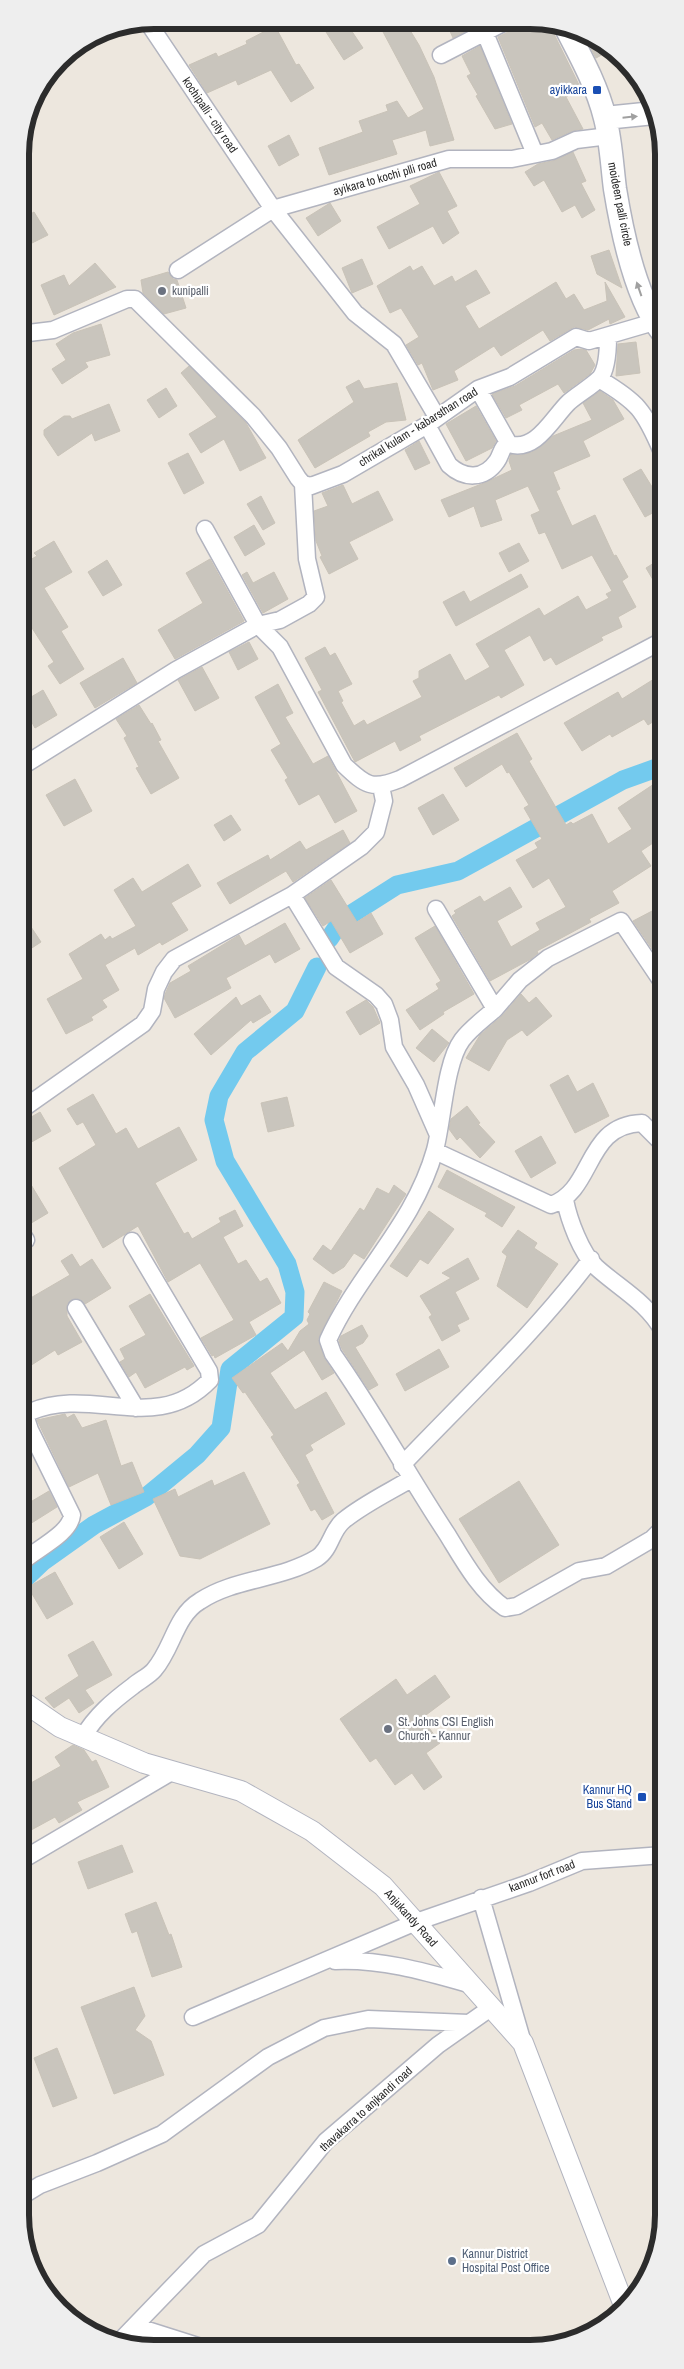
<svg xmlns="http://www.w3.org/2000/svg" width="684" height="2369" font-family="'Archivo Narrow',sans-serif">
	<style>
		.lines { fill: none; stroke-linecap: round; stroke-linejoin: round }
		.canal { stroke: #73caee; stroke-width: 19 }
		.building { fill: #c9c5bd; stroke: #c9c3b8 }
		.minor-casing { stroke: #b2b4bf; stroke-width: 19 }
		.tertiary-casing { stroke: #b2b4bf; stroke-width: 22 }
		.secondary-casing { stroke: #b2b4bf; stroke-width: 25 }
		.minor { stroke: #fff; stroke-width: 16 }
		.tertiary { stroke: #fff; stroke-width: 20 }
		.secondary { stroke: #fff; stroke-width: 22 }
		.oneway { fill: #a0a0a0 }
		.transit-dot { fill: #1a4fb4; stroke: #fff; stroke-width: 2 }
		.worship-dot { fill: #6b7280; stroke: #fff; stroke-width: 2 }
		.service-dot { fill: #5c6f8a; stroke: #fff; stroke-width: 2 }
		.labels { text-anchor: middle; stroke-width: 4.5; stroke-linejoin: round; paint-order: stroke }
		.transit-label { font-size: 12px; fill: #164399; stroke: #fff; text-anchor: end }
		.street-label { font-size: 12px; fill: #2c2c2c; stroke: #fff }
		.worship-label { font-size: 12px; fill: #5b616d; stroke: #fff; text-anchor: start }
		.service-label { font-size: 12px; fill: #4e5e75; stroke: #fff; text-anchor: start }
		.rim { fill: none; stroke: #2c2c2c; stroke-width: 6 }
	</style>
	<rect width="100%" height="100%" fill="#ede7de"/>
	<g class="lines">
		<path class="canal" d="M329,939L342,920L397,885L458,871L623,780L662,766
			M22,1581L42,1562L94,1525L146,1497L197,1455L221,1428L230,1369L294,1317L295,1292L287,1264L225,1161L214,1120L219,1096L245,1052L295,1011L317,967"/>
	</g>
	<path class="building" d="M319,21H345L363,48L344,60Z
		M396,22H405L419,45L434,77L454,140L430,146L426,130L392,140L397,154L329,175L319,148L363,132L359,121L388,111L386,105L397,101L408,118L424,109L382,30Z
		M446,22H483L453,38Z
		M515,22L554,23V34L581,89L566,97L583,129L572,131L552,140L542,123L535,127L498,37L510,31Z
		M275,26L296,65L299,64L314,88L291,102L271,70L238,85L236,80L207,93L189,65L216,53L218,57L247,44L246,41Z
		M586,39L609,51L596,58Z
		M480,46L512,124L495,129L476,96L478,95L467,76L471,74L462,56Z
		M289,135L299,155L279,166L268,146Z
		M573,152L586,181L581,183L595,210L582,218L575,205L562,212L544,180L534,186L525,172L538,164L556,160Z
		M439,172L457,206L447,211L459,233L443,244L433,226L389,249L377,227L420,204L410,186Z
		M330,203L341,221L318,236L306,218Z
		M34,212L48,235L20,249V220Z
		M609,250L622,288L597,274L591,256Z
		M362,259L373,284L352,293L342,268Z
		M95,263L116,287L54,315L41,285L64,275L69,286Z
		M410,266L413,271L422,266L434,286L452,276L455,282L476,270L490,293L465,306L479,329L556,282L566,299L574,294L584,310L607,301L605,282L625,317L610,324L609,319L588,330L574,327L550,341L543,330L501,356L494,346L454,371L458,380L433,390L422,363L418,365L406,345L419,337L401,308L390,313L377,286Z
		M168,272L173,279L177,280L186,308L164,314L143,293L141,280Z
		M101,324L110,355L85,362L88,367L62,384L52,369L66,360L56,344L73,333Z
		M636,342L640,373L616,376L618,344Z
		M581,349L586,350L595,365L590,374L564,393L558,384L519,405L522,410L506,418L492,394L515,386L574,350Z
		M189,366L246,423L266,458L240,471L224,439L201,453L189,434L217,417L181,373Z
		M359,380L364,389L397,383L406,420L386,422L368,432L370,436L315,468L298,440L354,402L346,387Z
		M166,388L177,406L159,418L147,400Z
		M600,391L613,400L624,419L583,441L590,456L553,472L560,489L556,491L572,526L595,515L614,556L616,555L628,577L622,581L636,607L618,617L622,627L601,637L603,640L556,665L551,657L544,661L530,635L504,650L524,685L501,698L499,695L419,736L421,740L400,751L395,741L355,762L318,692L322,690L305,658L325,647L330,656L335,653L352,684L338,691L343,701L341,702L354,726L364,720L367,725L422,697L413,681L419,678V671L450,654L465,681L490,667L476,644L539,608L544,616L578,596L586,610L609,598L606,594L612,591L592,555L562,569L545,532L539,534L531,515L540,511L528,486L495,500L502,520L481,527L474,506L449,517L441,500L484,483L512,470L509,461L511,454L521,455L532,452L553,436L592,420L583,403Z
		M109,404L120,431L95,441L92,433L58,456L44,435V430L64,416H70L72,419Z
		M476,406L496,441L492,448L466,461L446,424Z
		M419,441L430,463L415,470L405,450Z
		M188,453L204,483L184,494L168,463Z
		M641,469L662,503V508L645,517L623,479Z
		M343,485L352,504L378,491L393,520L349,542L358,559L329,574L320,557L322,556L316,541L314,511L328,506L322,493Z
		M261,496L275,523L263,530L247,504Z
		M254,525L265,544L245,556L234,537Z
		M54,541L72,572L44,588L68,627L61,631L84,669L60,684L48,666L54,662L21,611V565L37,556L34,553Z
		M519,543L529,561L509,572L499,553Z
		M662,558V595L646,568Z
		M210,559L244,621L175,659L158,630L203,603L186,573Z
		M107,560L122,585L103,596L88,572Z
		M247,572L253,583L274,572L288,599L263,613L242,575Z
		M521,574L528,587L456,626L443,602L464,591L470,602Z
		M249,642L258,659L238,670L229,652Z
		M123,658L137,683L95,708L80,683Z
		M202,667L219,698L195,711L178,680Z
		M662,674V692L652,697L662,716L648,725L644,719L612,737L610,734L582,751L564,723L618,692L622,699Z
		M278,684L293,713L285,717L313,764L328,756L357,811L335,823L319,794L299,805L285,780L288,778L271,750L281,744L255,697Z
		M43,690L57,715L35,728L21,703Z
		M139,705L151,724L152,723L161,740L158,741L179,778L151,794L136,768L139,767L124,738L127,736L116,719Z
		M517,733L532,759L529,761L566,825L571,822L573,824L592,814L608,844L632,829L618,808L654,784L662,797V837L641,851L651,866L612,891L619,903L589,919L591,922L537,951L538,953L531,959L490,981L452,916L456,913L454,911L480,896L484,902L510,887L522,907L497,921L511,947L540,930L536,923L566,907L549,878L533,888L516,860L538,848L535,843L542,839L524,808L529,805L509,772L507,773L502,764L466,787L454,768Z
		M75,779L92,811L64,826L46,795Z
		M443,794L459,820L433,835L418,808Z
		M231,815L241,830L224,841L214,825Z
		M343,830L350,843L293,882L286,871L230,904L217,883L268,855L270,860L300,841L306,850Z
		M188,864L201,886L171,903L188,930L162,945L160,942L138,955L135,948L105,965L119,990L102,1000L107,1007L91,1017L93,1020L66,1034L47,999L83,979L69,954L101,934L105,940L110,936L112,939L136,926L114,890L133,878L142,892Z
		M331,880L357,922L371,913L383,934L350,953L331,921L323,926L305,898Z
		M654,910L662,925V943L652,949L633,921Z
		M21,912L41,942L21,955Z
		M285,923L300,949L275,963L270,954L226,978L231,988L175,1018L164,998L166,992L170,983L191,971L188,966L239,935L245,946Z
		M435,926L474,994L443,1012L444,1014L420,1030L406,1010L439,989L436,984L441,981L415,938Z
		M521,994L529,1003L536,997L552,1016L527,1036L522,1030L507,1040L489,1071L466,1058L480,1035L502,1016Z
		M260,995L271,1012L253,1023L251,1020L211,1055L194,1034L236,997L241,1006Z
		M366,1000L373,1007L380,1023L360,1035L346,1012Z
		M432,1029L449,1043L434,1062L416,1048Z
		M568,1075L577,1092L593,1083L609,1116L575,1133L550,1085Z
		M93,1094L116,1134L126,1128L138,1149L179,1127L197,1160L155,1183L184,1234L188,1232L192,1239L221,1222L219,1218L235,1210L243,1226L223,1237L238,1264L246,1260L260,1282L267,1278L281,1303L249,1322L256,1335L215,1358L214,1355L212,1356L201,1338L234,1320L200,1263L168,1282L138,1226L103,1248L59,1168L96,1145L83,1122L77,1125L67,1109Z
		M287,1097L294,1126L268,1132L261,1103Z
		M467,1106L480,1123L478,1124L495,1142L480,1158L460,1137L457,1140L449,1129L451,1119Z
		M40,1112L51,1131L21,1148V1123Z
		M541,1136L556,1163L531,1178L515,1151Z
		M21,1168L48,1213L28,1225L21,1222Z
		M447,1170L515,1207L502,1227L485,1216L487,1213L438,1187Z
		M394,1185L406,1194L364,1259L354,1253L344,1267L333,1274L313,1259L323,1245L331,1251L360,1208L364,1211L377,1188L389,1194Z
		M429,1211L454,1229L428,1264L420,1259L407,1277L390,1266Z
		M518,1230L537,1243L534,1248L558,1264L527,1308L497,1286L507,1256L502,1252Z
		M72,1254L80,1267L92,1259L111,1288L85,1304L76,1298L67,1304V1316L82,1342L58,1355L55,1350L22,1371V1303L70,1275L61,1261Z
		M468,1258L479,1279L455,1292L469,1319L457,1325L460,1331L442,1341L429,1317L432,1315L420,1296L451,1278L442,1273Z
		M324,1282L342,1291L318,1339L324,1358L334,1373L322,1380L304,1350L270,1373L295,1410L326,1392L345,1424L310,1445L313,1450L305,1455L334,1513L322,1520L315,1509L311,1511L297,1485L300,1483L271,1437L274,1435L245,1392L243,1393L232,1378L282,1343L288,1351L300,1331L309,1324L307,1320L310,1314L308,1312Z
		M150,1294L194,1366L187,1370L185,1367L145,1388L136,1372L129,1377L120,1362L125,1359L120,1349L146,1335L129,1306Z
		M362,1325L368,1336L363,1343L355,1347L378,1385L369,1390L342,1349L339,1341L341,1336Z
		M439,1349L449,1367L405,1391L396,1374Z
		M65,1414L67,1418L74,1414L82,1428L106,1420L121,1466L132,1462L144,1492L111,1505L98,1473L69,1487L37,1420Z
		M244,1472L270,1524L200,1559L180,1556L153,1499L175,1489L178,1497L212,1480L214,1486Z
		M519,1481L559,1545L499,1583L459,1519Z
		M49,1491L57,1507L22,1529V1507Z
		M124,1522L143,1554L119,1569L100,1537Z
		M55,1572L73,1604L47,1619L28,1587Z
		M93,1641L112,1675L85,1690L94,1703L79,1713L69,1698L54,1708L45,1698L79,1676L68,1655Z
		M435,1675L450,1697L422,1718L440,1743L426,1753L442,1777L424,1790L412,1773L395,1785L376,1758L370,1762L340,1719L396,1679L407,1695Z
		M73,1745L84,1750L92,1762L96,1760L109,1787L77,1802L82,1810L59,1823L55,1817L22,1835V1788L61,1766L55,1757Z
		M122,1845L133,1872L88,1889L78,1862Z
		M156,1902L169,1935L171,1934L182,1967L152,1977L137,1931L132,1933L125,1914Z
		M134,1987L145,2016L135,2030L151,2041L164,2075L114,2094L81,2007Z
		M57,2048L77,2098L53,2107L34,2058Z"/>
	<g class="lines">
		<g class="minor-casing">
			<path id="minor" d="M147,21L273,209L355,313L394,344L437,417
				M485,33L535,154
				M441,55L505,22
				M178,270L273,209L449,159H512L552,151L576,140L609,136
				M20,334L53,330L127,299H135L253,416L279,448L298,478L303,484L311,486L343,474L427,425L478,389L510,377L576,337L589,341L654,322
				M599,379C638,402 644,410 662,452
				M478,389L509,444
				M427,425L449,465C464,479 484,480 497,461C500,457 501,451 504,447L509,444C536,453 553,417 569,402C578,394 591,387 600,378C607,369 608,348 608,337
				M205,529L258,625L280,647L344,765C366,786 372,790 400,779L662,641
				M21,767L176,670L258,625L280,620L309,604L316,597L307,559L303,484
				M292,895L336,967L376,995L384,1004L390,1020L394,1047L416,1085L438,1135
				M436,909L495,1009L520,980L548,958L621,921L662,982
				M495,1009C484,1019 471,1028 462,1040C445,1063 443,1120 435,1150C414,1225 359,1272 328,1340L333,1354C374,1412 408,1475 447,1534C463,1560 479,1590 505,1608L517,1606L579,1571L606,1566L652,1539L663,1528
				M21,1110L143,1024L152,1011L156,989L164,972L174,959L292,895L361,847L376,832L384,801L381,786
				M435,1151L551,1205C595,1190 584,1125 642,1123L663,1144
				M565,1200C569,1220 581,1253 596,1267C619,1288 647,1302 663,1331
				M21,1232L26,1240
				M76,1308L136,1408
				M402,1465C465,1399 536,1332 591,1259
				M22,1562C36,1549 70,1534 72,1515L30,1430L26,1418L30,1412C93,1385 156,1436 210,1380L209,1371L132,1241
				M83,1737C96,1715 113,1701 133,1686C140,1680 149,1676 154,1670C173,1648 175,1616 200,1601C235,1578 280,1580 317,1558C331,1549 331,1531 343,1521C362,1505 389,1492 411,1479
				M22,1860L173,1771
				M481,1898L523,2043
				M335,1961C383,1959 426,1972 472,1985
				M193,2017L416,1922L529,1883L582,1861L663,1855
				M22,2196L40,2185L97,2163L162,2134L268,2057L324,2028L368,2019L469,2023
				M135,2326L198,2346
				M119,2342L204,2254L258,2225L326,2141L438,2045L492,2007"/>
		</g>
		<g class="tertiary-casing">
			<path id="tertiary" d="M22,1701L60,1727L144,1763L241,1791L312,1831L383,1886L523,2043L625,2308"/>
		</g>
		<g class="secondary-casing">
			<path id="secondary" d="M566,28C581,57 597,86 605,118C611,141 612,166 615,189C622,232 636,298 662,332
				M605,118L654,113"/>
		</g>
		<use href="#minor" class="minor"/>
		<use href="#tertiary" class="tertiary"/>
		<use href="#secondary" class="secondary"/>
	</g>
	<defs><path id="oneway-solid" d="M-6-.8H1V-3.2L6.5 0L1 3.2V.8H-6Z" transform="scale(1.25)"/></defs>
	<g class="oneway">
		<use href="#oneway-solid" transform="translate(630 117) rotate(-6)"/>
		<use href="#oneway-solid" transform="translate(639 289) rotate(-109)"/>
	</g>
	<g class="transit-dot">
		<rect x="592" y="85" width="10" height="10" rx="2.5"/>
		<rect x="637" y="1792" width="10" height="10" rx="2.5"/>
	</g>
	<g class="worship-dot">
		<circle cx="162" cy="291" r="5"/>
		<circle cx="388" cy="1729" r="5"/>
	</g>
	<circle class="service-dot" cx="452" cy="2261" r="5"/>
	<g class="labels">
		<g class="transit-label">
			<text x="587" y="94">ayikkara</text>
			<text x="632" y="1794">Kannur HQ<tspan x="632" dy="14">Bus Stand</tspan></text>
		</g>
		<g class="street-label">
			<text transform="translate(210 115) rotate(56)" y="4">kochipalli - city road</text>
			<text transform="translate(385 177) rotate(-16)" y="4">ayikara to kochi plli road</text>
			<text transform="translate(620 204) rotate(79)" y="4">moideen palli circle</text>
			<text transform="translate(418 427) rotate(-32)" y="4">chrikal kulam - kabarsthan road</text>
			<text transform="translate(542 1876) rotate(-21)" y="4">kannur fort road</text>
			<text transform="translate(411 1918) rotate(48)" y="4">Anjukandy Road</text>
			<text transform="translate(366 2109) rotate(-42)" y="4">thavakarra to anjkandi road</text>
		</g>
		<g class="worship-label">
			<text x="172" y="295">kunipalli</text>
			<text x="398" y="1726">St. Johns CSI English<tspan x="398" dy="14">Church - Kannur</tspan></text>
		</g>
		<g class="service-label">
			<text x="462" y="2258">Kannur District<tspan x="462" dy="14">Hospital Post Office</tspan></text>
		</g>
	</g>
	<path d="M0 0H684V2369H0ZM154 29H530A125 125 0 0 1 655 154V2215A125 125 0 0 1 530 2340H154A125 125 0 0 1 29 2215V154A125 125 0 0 1 154 29Z" fill="#eee" fill-rule="evenodd"/>
	<path class="rim" d="M154 29H530A125 125 0 0 1 655 154V2215A125 125 0 0 1 530 2340H154A125 125 0 0 1 29 2215V154A125 125 0 0 1 154 29Z"/>
</svg>
